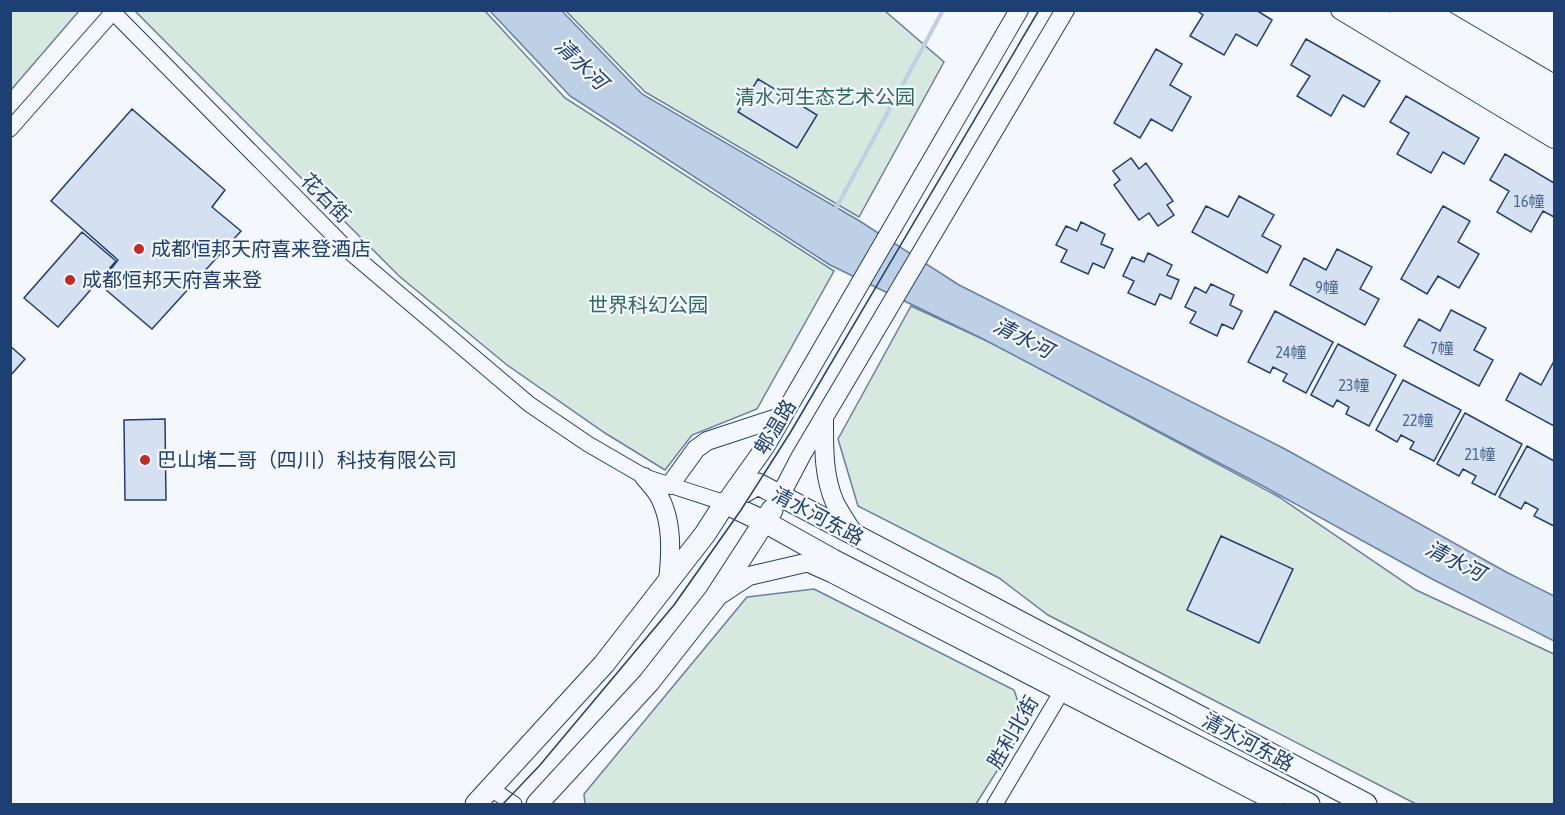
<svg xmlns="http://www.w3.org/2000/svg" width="1565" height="815" font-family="'Asap Condensed','Noto Sans SC',sans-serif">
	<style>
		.green { fill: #d7e8df; stroke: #687fa3; stroke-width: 1.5 }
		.water { fill: #bed0e5; stroke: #687fa3; stroke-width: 1.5 }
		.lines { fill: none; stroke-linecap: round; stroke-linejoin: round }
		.stream { stroke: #bed0e5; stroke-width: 4 }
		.building { fill: #d5e0f0; stroke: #1d3f73; stroke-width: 1.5 }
		.minor-casing { stroke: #1d3f73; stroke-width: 17 }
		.major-casing { stroke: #1d3f73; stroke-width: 20 }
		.highway-casing { stroke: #1d3f73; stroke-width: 23 }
		.minor { stroke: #f4f7fb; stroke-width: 15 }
		.major { stroke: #f4f7fb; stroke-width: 18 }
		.highway { stroke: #f4f7fb; stroke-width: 21 }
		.tram { stroke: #1d3f73; stroke-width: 1.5 }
		.poi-dot { fill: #c62828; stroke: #f4f7fb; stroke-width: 2 }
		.labels { text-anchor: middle; stroke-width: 4.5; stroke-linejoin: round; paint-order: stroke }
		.number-label { font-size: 16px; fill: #4b6792 }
		.park-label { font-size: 20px; fill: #2c6c60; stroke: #f4f7fb }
		.street-label { font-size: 20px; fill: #1d3f73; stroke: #f4f7fb }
		.poi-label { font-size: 20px; fill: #1d3f73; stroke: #f4f7fb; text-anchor: start }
		.water-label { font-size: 21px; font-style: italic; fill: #1d3f73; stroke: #f4f7fb }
	</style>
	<rect width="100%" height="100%" fill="#f4f7fb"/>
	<path class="green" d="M11,10L79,11L11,90L10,11Z
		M135,11H485L565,98L834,271L757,409L692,435L665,470L605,433L507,365L399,276Z
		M566,11H885L944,62L859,217L645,92Z
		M911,306L1000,347L1279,497L1416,590L1554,654V804H1416L1048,615L999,578L858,506L838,439Z
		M814,589L1014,690L1026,725L976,804H585L584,794L747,597Z"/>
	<path class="water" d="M490,11H562L642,94L858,220L959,285L1285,449L1508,573L1554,596V641L1432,579L1263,486L983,339L830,265L570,96Z"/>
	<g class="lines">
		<path class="stream" d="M835,210L943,10"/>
	</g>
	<path class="building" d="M1196,10H1256L1272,20L1257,46L1236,34L1224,55L1190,36L1203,15Z
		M1306,39L1380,81L1364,107L1343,95L1331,116L1297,96L1310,76L1291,65Z
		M1156,49L1182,64L1170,85L1191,97L1172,131L1151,119L1140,138L1114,123Z
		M758,79L817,115L797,148L738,112Z
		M1406,96L1479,138L1464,164L1443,152L1431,173L1397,154L1409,133L1390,122Z
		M132,109L225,190L212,207L241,231L152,329L99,284L118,260L51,201Z
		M1505,154L1554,183V217L1543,211L1531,232L1497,212L1509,191L1490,180Z
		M1131,158L1139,169L1146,163L1173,201L1167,205L1174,215L1158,226L1149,213L1139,220L1114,185L1120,180L1113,171Z
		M1239,196L1274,215L1262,236L1281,246L1267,273L1192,232L1206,206L1228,217Z
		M1443,206L1470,221L1458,242L1479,254L1459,288L1438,276L1427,294L1401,279Z
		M1081,222L1105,234L1101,244L1113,249L1104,268L1093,263L1088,274L1061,262L1067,250L1056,245L1066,226L1077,231Z
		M82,232L116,261L58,327L24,298Z
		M1337,249L1372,267L1360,289L1379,299L1365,325L1290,285L1304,258L1326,270Z
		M1148,253L1172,265L1167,275L1179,280L1171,299L1160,294L1155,305L1128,293L1134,281L1123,276L1132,257L1144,262Z
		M1211,284L1234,295L1230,305L1242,311L1233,329L1222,324L1217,336L1190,323L1196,312L1185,307L1195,287L1206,293Z
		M1451,310L1486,328L1474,350L1493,360L1479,386L1404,346L1419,319L1440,331Z
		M1275,311L1333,342L1306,393L1283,381L1287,374L1273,367L1270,373L1248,362Z
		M1338,344L1396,375L1369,426L1346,414L1349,407L1337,400L1333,407L1311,395Z
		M10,346L25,359L10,376Z
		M1553,363L1554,364V426L1506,400L1520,373L1541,385Z
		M1403,380L1461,410L1434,461L1410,449L1414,442L1401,435L1397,442L1376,430Z
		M1465,413L1522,444L1495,495L1472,483L1476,476L1463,469L1459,476L1437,464Z
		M165,419L166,500H125L124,420Z
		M1527,446L1554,461V526L1534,516L1538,509L1525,502L1521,509L1499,497Z
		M1221,536L1293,569L1259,643L1187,610Z"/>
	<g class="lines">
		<g class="minor-casing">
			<path id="minor" d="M10,129L113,12L351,253L529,404L588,444L645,477L725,503
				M805,563L832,575L1276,804
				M491,789L514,804
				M995,804L1065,686"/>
		</g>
		<g class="major-casing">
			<path id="major" d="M1340,10L1554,139
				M1368,10L1554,121
				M1399,10L1554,103
				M1428,10L1554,84
				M824,418C824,447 823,476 835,503C841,514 848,525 855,535
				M644,477C649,483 655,489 659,496C673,522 671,553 668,582
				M670,485L696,449L707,441L783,416
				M780,496L801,456L1065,10
				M725,503L765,447L1019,10
				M717,597L749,576L805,563L833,560"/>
		</g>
		<g class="highway-casing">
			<path id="highway" d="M725,503L765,522L833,560L1309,804
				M476,804L604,664L705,534L725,503L758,484L1366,804
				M537,804L649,682L715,598L772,510"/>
		</g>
		<use href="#minor" class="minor"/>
		<use href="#major" class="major"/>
		<use href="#highway" class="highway"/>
		<path class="tram" d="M503,804L540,765L674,605L741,510L790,433L1039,10"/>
	</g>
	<g class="poi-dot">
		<circle cx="139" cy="249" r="6"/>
		<circle cx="70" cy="280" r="6"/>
		<circle cx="145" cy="460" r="6"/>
	</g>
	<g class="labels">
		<g class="number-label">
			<text x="1529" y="207">16幢</text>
			<text x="1327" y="293">9幢</text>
			<text x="1442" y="354">7幢</text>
			<text x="1291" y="358">24幢</text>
			<text x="1354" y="391">23幢</text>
			<text x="1418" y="426">22幢</text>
			<text x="1480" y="460">21幢</text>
		</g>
		<g class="park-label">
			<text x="825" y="104">清水河生态艺术公园</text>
			<text x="648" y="312">世界科幻公园</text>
		</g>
		<g class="street-label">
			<text transform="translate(326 198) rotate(45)" y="7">花石街</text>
			<text transform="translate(775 427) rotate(-59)" y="7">郫温路</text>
			<text transform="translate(818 516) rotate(28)" y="7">清水河东路</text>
			<text transform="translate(1013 732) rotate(-60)" y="7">胜利北街</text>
			<text transform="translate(1248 742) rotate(28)" y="7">清水河东路</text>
		</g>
		<g class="poi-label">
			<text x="151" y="256">成都恒邦天府喜来登酒店</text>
			<text x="82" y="287">成都恒邦天府喜来登</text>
			<text x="157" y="467">巴山堵二哥（四川）科技有限公司</text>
		</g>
		<g class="water-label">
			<text transform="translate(581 64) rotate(44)" y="7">清水河</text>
			<text transform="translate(1023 338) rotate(27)" y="7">清水河</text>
			<text transform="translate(1455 561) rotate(27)" y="7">清水河</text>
		</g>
	</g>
	<rect width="1565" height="815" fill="none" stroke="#1d3f73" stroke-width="24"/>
</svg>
